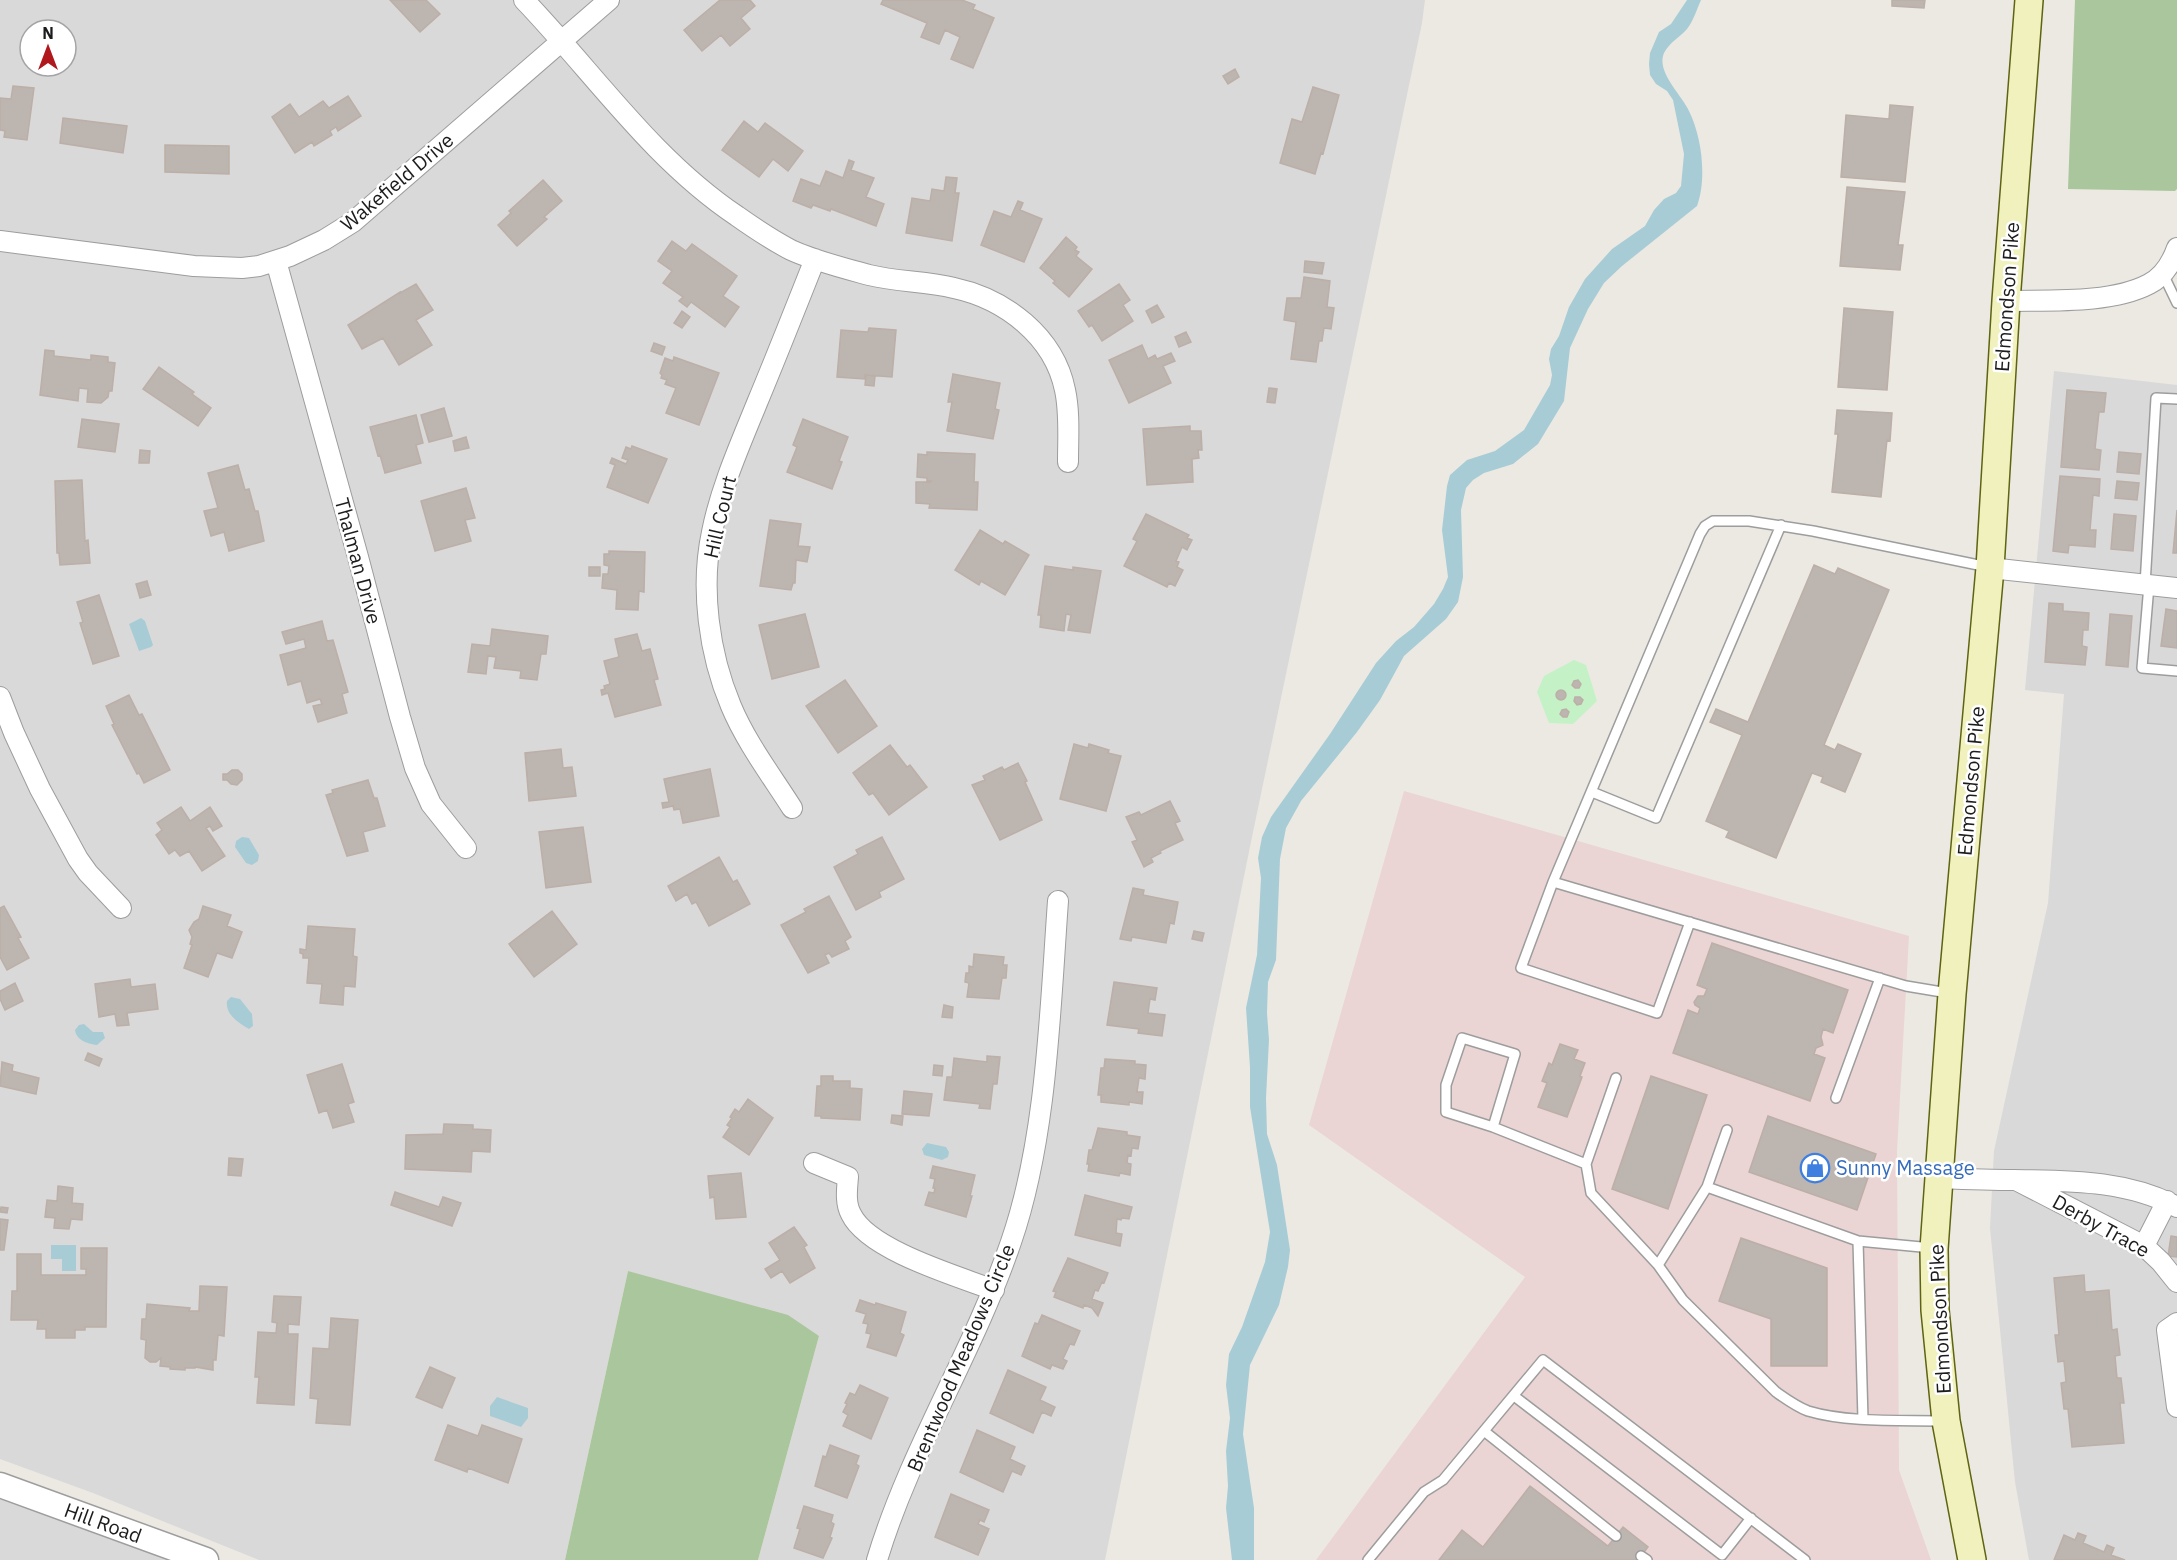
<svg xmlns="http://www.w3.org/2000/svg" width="2177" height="1560" font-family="'IBM Plex Sans',sans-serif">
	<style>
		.residential { fill: #dad9d9; fill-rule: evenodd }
		.commercial { fill: #ebd4d4 }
		.forest { fill: #aac69c }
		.park { fill: #c4f2c6 }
		.water { fill: #a8ccd5 }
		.building { fill: #bcb5b0; stroke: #bcafa7; stroke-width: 1.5 }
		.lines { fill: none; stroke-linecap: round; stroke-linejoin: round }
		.service-casing { stroke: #9d9d9d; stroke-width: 12 }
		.minor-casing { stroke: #9d9d9d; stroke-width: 22 }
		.tertiary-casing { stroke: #9d9d9d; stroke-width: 27 }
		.secondary-casing { stroke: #5e6411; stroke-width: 30 }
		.service { stroke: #fff; stroke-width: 9 }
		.minor { stroke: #fff; stroke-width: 20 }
		.tertiary { stroke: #fff; stroke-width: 24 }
		.secondary { stroke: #f0f1bc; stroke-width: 27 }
		.labels { text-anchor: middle; stroke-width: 5; stroke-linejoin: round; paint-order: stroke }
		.street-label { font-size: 20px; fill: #1c1c1c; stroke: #fff }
		.shop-label { font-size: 20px; fill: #366cbe; stroke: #fff; text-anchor: start }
	</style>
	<rect width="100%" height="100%" fill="#ece9e3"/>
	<path class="residential" d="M0,0H1425L1422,23L1252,837L1105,1560H758L819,1336L628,1271L565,1560H259L93,1493L0,1459ZM30,30H66V66H30Z
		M2054,371L2177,385V1560H2029L2015,1482L1990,1228L1994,1151L2048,903L2064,694L2025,690Z
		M0,1496L174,1560H0Z"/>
	<path class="commercial" d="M1404,791L1909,936L1897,1151L1899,1470L1931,1560H1316L1525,1277L1309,1125Z"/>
	<path class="forest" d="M2075,0H2177V189L2175,191L2068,189Z
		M628,1271L788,1315L819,1336L758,1560H565Z"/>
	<path class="park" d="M1574,660L1586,665L1597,701L1573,724L1549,723L1537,692L1544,676Z"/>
	<path class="water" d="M1687,0H1701C1697,9 1693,22 1687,29C1680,37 1669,43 1664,53C1656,72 1681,94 1689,111C1702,137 1707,179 1697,206L1622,266L1604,283L1588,309L1570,348L1564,401L1538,444L1513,464L1484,473L1473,480L1466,488L1461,510L1463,577L1458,602L1446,619L1404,656L1380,700L1357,732L1301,801L1286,828L1280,859L1276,960L1268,982L1267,1013L1269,1040L1266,1098L1267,1134L1277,1165L1290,1250L1288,1267L1279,1305L1250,1365L1243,1434L1254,1508V1560H1232L1226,1508L1228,1486L1226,1451L1230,1418L1226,1385L1229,1354L1242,1327L1265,1262L1270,1232L1250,1107V1067L1246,1008L1257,955L1261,878L1258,858L1262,837L1271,817L1330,734L1376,663L1396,641L1414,627L1434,604L1443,589L1448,577L1442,530L1447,486L1450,475L1467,460L1495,451L1524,430L1550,385L1552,375L1549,359L1551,349L1559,336L1569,307L1585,279L1612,249L1645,226L1654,210L1664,199L1676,193L1681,186L1684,154L1673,100L1667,91L1656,84L1650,75L1649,64L1650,53L1659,32L1671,24Z
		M141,618L145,621L153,645L151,647L139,651L129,624Z
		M242,837L249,838L259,855L258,861L252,865L246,863L235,847L236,841Z
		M231,997L240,999L252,1014L253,1026L249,1029C240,1024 225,1015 227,1001Z
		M84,1024L93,1032H103L105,1038L97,1045C88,1044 76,1040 75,1030L79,1025Z
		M927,1143L946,1147L949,1152L948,1157L942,1160L924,1155L922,1149Z
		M51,1245H76V1271H62V1259H51Z
		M497,1397L528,1408V1418L521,1427L490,1416V1406Z"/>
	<path class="building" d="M390,0H426L440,14L420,32Z
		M720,0H750L755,6L741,18L750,29L730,46L721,35L702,51L684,30Z
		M883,0H962L975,5L973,9L994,18L973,68L951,59L960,37L945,30L939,44L921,37L927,23L881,4Z
		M1892,0H1925L1924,8L1892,6Z
		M1235,69L1239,77L1228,84L1223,76Z
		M13,86L34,88L27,140L4,137L5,131L0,130V98L11,99Z
		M1313,87L1339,95L1323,154L1321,153L1315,174L1280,163L1292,119L1302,122Z
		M348,96L361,116L338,131L336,127L330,131L332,135L314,146L312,142L295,153L272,117L290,104L299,117L323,101L329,108Z
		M1890,105L1913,107L1905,182L1841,177L1846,115L1889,119Z
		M63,118L127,126L123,153L60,143Z
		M744,121L758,132L765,123L803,151L788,171L773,159L759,177L722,150Z
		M165,145L229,146V174L165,172Z
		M849,160L854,162L851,170L874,178L866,197L884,204L876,226L831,209L830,211L813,205L811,208L793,201L801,179L820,186L826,171L843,178Z
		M946,177L957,178L955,193H959L952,241L906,233L912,198L930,201L932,189L944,191Z
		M543,180L562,201L544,217L547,219L517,246L498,225L511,213L509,211Z
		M1847,187L1905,192L1898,245H1903L1900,270L1840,266Z
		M1018,201L1023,203L1020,210L1042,219L1024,262L981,245L994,211L1011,217Z
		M1066,237L1077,247L1075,250L1079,252L1076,256L1092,269L1069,297L1053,283L1055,281L1040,268Z
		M672,241L686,251L692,244L737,276L723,296L739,307L725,327L691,302L687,307L679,301L683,297L663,283L672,271L658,261Z
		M1305,261L1324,263L1322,274L1304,272Z
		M1304,277L1330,281L1327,307L1334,308L1331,329L1324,328L1322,341H1319L1316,362L1291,359L1296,322L1284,320L1287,298H1301Z
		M416,284L433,310L416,320L432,345L399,365L383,338L362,349L348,325L400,292V293Z
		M1119,284L1130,300L1123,305L1133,321L1102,341L1092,325L1089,327L1078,311Z
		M1157,305L1164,317L1152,323L1146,311Z
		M1844,308L1893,312L1887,390L1838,387Z
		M682,311L690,317L682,328L674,323Z
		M869,328L896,330L892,377L865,375V379L837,377L841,330L868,332Z
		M1186,332L1191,342L1179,347L1175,337Z
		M654,343L665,347L662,355L651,351Z
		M1142,345L1148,359L1155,355L1157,359L1171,353L1175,361L1163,366L1171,383L1129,403L1109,360Z
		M45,350L54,351V356L91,360V355L108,357V362L115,363L112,391H109L108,397L101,403L87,402L88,389L79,388L78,401L40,395Z
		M674,357L719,373L699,425L666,413L676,388L665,384L667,380L661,378L662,375L660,373L665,358L673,361Z
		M159,367L194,392L192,394L211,408L198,426L143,389Z
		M953,374L1000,383L995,409L999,410L993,439L947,431L952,402H948Z
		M866,375L875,376L874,386L865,385Z
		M1269,388L1277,389L1275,403L1267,402Z
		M2067,390L2106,393L2104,412H2099L2095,449L2101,450L2099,470L2061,467Z
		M444,408L452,436L429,442L421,415Z
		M1837,410L1892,413L1890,441L1887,440L1881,497L1832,492L1838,434H1835Z
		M416,415L423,443L416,445L421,463L385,473L380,455L378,456L370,427Z
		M82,419L119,424L115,452L78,447Z
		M803,419L848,437L839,461L842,462L832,489L787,472L797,447L793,445Z
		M1190,426V431H1201L1202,450H1198L1199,458L1192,459L1193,482L1147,485L1143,429Z
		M466,437L469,448L455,451L453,441Z
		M632,446L667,459L648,503L607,487L615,465L610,463L612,458L626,464L628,460L622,458L626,447L631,449Z
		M140,450L150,451L149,463H139Z
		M927,452L975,454L974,482H978L977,510L929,508L930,504L916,503V482H930L931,481H927V478L917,477L918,454L927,455Z
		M2119,452L2141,454L2139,474L2117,472Z
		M238,465L245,490L249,489L255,511H258L264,541L229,551L224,532L211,536L204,511L218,508L208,473Z
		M2060,476L2100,479L2099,496L2093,495L2090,530H2096L2095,547L2069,545L2068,553L2053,551Z
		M82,480L85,541L88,540L90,563L60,565L59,553H57L55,481Z
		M2117,481L2139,483L2137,500L2115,498Z
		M466,488L475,518L465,520L471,541L435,551L421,501Z
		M2177,510V553H2173Z
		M1146,514L1189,535L1187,538L1192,540L1187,550L1182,547L1176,561L1179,562L1177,567L1183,570L1175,586L1169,583L1167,587L1124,566L1137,541L1133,539Z
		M2114,514L2136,516L2133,551L2111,549Z
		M770,520L801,524L798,546L810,547L807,562L796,560L795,583H793L791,590L760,586Z
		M980,530L1003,544L1005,541L1029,555L1005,595L981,581L979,585L955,570Z
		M609,551L645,552L644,592L639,591L638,610L616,609L617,590L602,588L603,574H608L609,566L604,565V554H609Z
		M1814,565L1835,574L1838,568L1889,590L1824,745L1835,750L1838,744L1861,754L1845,792L1821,782L1823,777L1812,773L1776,858L1726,837L1729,831L1706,821L1742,735L1710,722L1716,709L1748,722Z
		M1045,566L1073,570V567L1101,571L1090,633L1068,630L1071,615L1066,614L1064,631L1040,627L1041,615H1038Z
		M589,567H600V576H589Z
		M147,581L151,595L140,598L136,584Z
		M99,595L119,656L93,664L80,623L83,622L77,602Z
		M2049,603L2063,604V611L2089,613L2088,630H2083L2082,646L2087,647L2085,665L2045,662Z
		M2166,609L2177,611V648L2161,646Z
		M805,614L819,667L772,679L759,625Z
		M2110,614L2132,616L2128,667L2106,665Z
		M322,621L327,641L333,640L348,692L342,694L347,713L318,722L313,706L322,704L320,699L307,703L301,681L288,685L280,655L306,648L304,639L286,644L282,632Z
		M492,629L548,636L546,654H541L537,680L520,678L521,671L494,668L496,657L488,656L486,674L468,672L472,644L490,646Z
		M637,634L642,651L650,649L658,679L654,680L661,705L615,717L608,693L602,695L601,690L605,689L604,686L610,684L604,661L619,657L615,639Z
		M845,680L877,726L838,753L806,706Z
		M1578,680L1581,684L1579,688H1575L1572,685L1574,681Z
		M1556 695a5 5 0 1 1 10 0a5 5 0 1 1-10 0Z
		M129,695L139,715L142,714L170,770L144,783L139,773L137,774L112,725L114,724L106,706Z
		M1575,697H1580L1583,700L1581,704L1577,705L1574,701Z
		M1566,709L1569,712L1567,717H1563L1560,714L1562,710Z
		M1074,744L1088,748L1089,744L1109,750L1108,753L1121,756L1106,811L1060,799Z
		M890,745L907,767L910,765L927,787L889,815L873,793L869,795L853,773Z
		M561,749L563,768L572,767L576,796L529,801L525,753Z
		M1018,763L1027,781L1025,782L1042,820L1000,840L972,785L985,780L983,776L1002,767L1004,770Z
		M710,769L719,816L683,823L680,809L674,810L673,806L663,808L662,803L669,802L664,779Z
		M232,770H238L242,774V780L237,785L231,784L227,780H223V774H227Z
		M368,780L374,798H377L385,826L363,832L368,851L347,856L326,795L333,793L332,790Z
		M1170,801L1180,821L1175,823L1183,840L1160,851L1161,853L1151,858L1153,862L1144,867L1132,842L1137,840L1126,817L1139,812L1141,815Z
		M181,807L190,821L210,807L222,826L213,831L210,826L206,828L225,856L202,871L189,851L180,856L175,850L169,854L156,835L162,830L157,823Z
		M583,827L591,882L546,888L539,832Z
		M882,837L904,879L879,892L881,897L856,910L834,867L858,854L856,850Z
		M719,857L733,882L737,880L750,904L709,926L696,902L692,904L687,894L676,901L668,886Z
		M1133,888L1144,890L1143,895L1178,902L1174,924L1170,923L1166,943L1132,937L1131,941L1120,939Z
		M829,896L851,937L845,941L849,949L832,957L829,953L825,955L829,963L808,973L781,925L806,912L804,909Z
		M4,906L21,937L18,938L29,958L7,970L0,957V908Z
		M203,906L231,915L227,926L242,932L232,958L217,953L208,977L184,968L192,945L190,944L192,937L189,930L194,922L199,919Z
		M552,911L577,944L534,977L509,944Z
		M308,926L355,929L353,956L357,957L355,987L344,986L343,1005L320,1003L322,984L307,983L309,958H303V954L300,953V949L306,950Z
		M1194,931L1204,933L1202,941L1192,939Z
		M1712,943L1848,990L1833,1033L1823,1029L1821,1037L1823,1045L1816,1048L1814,1054L1825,1058L1810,1101L1673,1053L1688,1010L1698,1014L1700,1008L1695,1005L1694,1002L1698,996H1704L1707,989L1697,985Z
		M974,954L1004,957L1003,965H1007L1006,978H1002L999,999L967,997L969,983L965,982L966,973H969V966L973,967Z
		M130,979L131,987L155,984L158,1009L127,1013L129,1025L117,1026L115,1014L99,1017L95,984Z
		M1114,982L1157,988L1155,1000L1150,999L1148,1013L1165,1015L1162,1036L1138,1033L1139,1029L1107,1025Z
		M15,983L23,1001L5,1010L0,999V991Z
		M944,1005L953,1007L952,1018L942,1017Z
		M1560,1044L1578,1050L1574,1059L1585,1063L1580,1076L1582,1077L1567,1117L1538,1107L1547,1083L1542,1081L1549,1063L1552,1065Z
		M88,1053L102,1059L99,1066L85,1060Z
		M987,1056L1000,1057L997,1084H993L990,1109L979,1108L980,1104L944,1100L947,1077H952L954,1058L987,1062Z
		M1105,1059L1135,1061V1064L1146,1065L1145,1079L1139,1078L1137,1092H1143L1142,1104L1129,1102V1105L1101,1102V1095H1098L1101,1068H1104Z
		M2,1062L13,1065L12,1071L39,1078L36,1094L0,1086Z
		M342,1064L354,1102L348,1104L354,1122L333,1128L327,1110L319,1113L307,1075Z
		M934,1065L943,1066L942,1076L933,1075Z
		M821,1076H833V1081H850V1088L862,1089L860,1120L821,1118V1116H815L817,1086H821Z
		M1651,1076L1707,1095L1668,1209L1612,1189Z
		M904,1091L932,1094L929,1116L902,1114Z
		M748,1099L773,1118L749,1155L723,1137L730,1127L727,1125L732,1118L730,1117L735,1109L739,1112Z
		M892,1115L903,1116L902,1125L891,1123Z
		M1768,1116L1876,1154L1857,1210L1749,1172Z
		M444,1124L473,1125V1129L491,1130L490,1152L472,1151L471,1172L405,1169L406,1135L443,1134Z
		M1098,1128L1127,1132V1135L1140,1137L1138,1149L1132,1148L1131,1156L1128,1155L1127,1163L1131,1164L1130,1175L1120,1173L1119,1176L1088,1171L1089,1164H1087L1089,1150H1092Z
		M229,1158L243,1159L241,1176L228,1175Z
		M933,1166L975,1175L970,1196H972L966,1217L925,1205L929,1192L934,1193L935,1188H933L935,1179L930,1178Z
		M741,1173L746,1217L716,1219L714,1197L710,1198L708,1176Z
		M58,1186L73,1188L72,1203L83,1204L82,1220L71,1219L69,1229L54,1228L55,1218L45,1217L47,1200L57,1201Z
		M395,1192L439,1207L443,1197L461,1203L452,1226L391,1205Z
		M1085,1195L1132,1207L1129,1219L1122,1218L1121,1220L1117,1219L1116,1233L1122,1234L1120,1246L1075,1235Z
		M1,1207L8,1208L7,1213L0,1212Z
		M0,1219L8,1220L4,1250H0Z
		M794,1227L807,1245L804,1247L815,1268L790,1283L782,1271L771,1278L765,1269L780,1260L769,1243Z
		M2171,1236L2177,1237V1257L2168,1256Z
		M1741,1238L1827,1268V1366H1771V1319L1719,1301Z
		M81,1248H107L106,1327H85V1330H75V1338H46V1329H37L38,1320H11L12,1291H17V1254H41V1275H86V1269H81Z
		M1068,1258L1108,1273L1104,1283L1102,1282L1098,1291L1095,1290L1092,1299L1103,1303L1098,1316L1092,1308L1084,1305L1083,1308L1054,1297L1056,1292L1053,1291Z
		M2084,1275L2085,1292L2109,1290L2112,1330L2117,1329L2120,1355L2115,1356L2117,1378H2121L2124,1403H2120L2124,1443L2072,1447L2068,1409H2064L2061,1383L2066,1382L2064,1361L2058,1362L2055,1335H2059L2054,1278Z
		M200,1286L227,1287L224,1336L218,1335L216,1360H213V1370L195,1367V1368H185V1370L170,1369V1367L160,1366L161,1358L156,1362H150L145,1358L146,1340L141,1339L142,1319H146L147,1304L190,1308L189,1311H199Z
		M274,1296L301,1297L299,1325L288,1324V1334H298L294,1405L257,1403L259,1377H255L258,1332L276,1333L277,1323L272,1322Z
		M860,1300L875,1305L876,1303L906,1312L900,1333L904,1335L896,1356L867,1347L871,1334L866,1333L868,1324L863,1323L866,1314L856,1311Z
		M1042,1315L1080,1331L1074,1345L1070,1344L1063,1359L1067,1361L1063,1369L1052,1365L1050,1369L1022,1356L1035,1323L1038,1324Z
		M331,1318L358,1320L350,1425L316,1423L318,1399L310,1398L313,1348L329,1349Z
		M430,1367L455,1378L442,1408L416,1397Z
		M1008,1370L1046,1387L1040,1400L1055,1407L1051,1416L1042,1412L1033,1433L990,1413Z
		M860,1385L888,1398L871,1439L843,1426L848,1415L843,1412L847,1404L845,1403L850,1393L855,1395Z
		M448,1425L478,1436L482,1425L522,1439L508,1483L468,1468L467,1472L435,1460Z
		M977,1430L1015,1447L1010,1459L1025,1466L1021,1475L1012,1471L1003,1492L960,1472Z
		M830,1445L859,1456L856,1464L859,1466L847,1498L815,1486L823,1456L826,1457Z
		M1530,1486L1608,1546L1623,1527L1648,1547L1638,1560H1439L1462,1530L1483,1547Z
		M951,1494L989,1510L984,1522L980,1520L978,1524L989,1529L978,1555L935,1537Z
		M804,1506L833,1515L831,1522L834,1524L830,1537L832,1538L823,1558L794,1548L800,1529L797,1528Z
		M2078,1533L2086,1536L2083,1543L2104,1552L2107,1545L2114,1548L2111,1555L2125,1560H2054L2064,1535L2075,1540Z"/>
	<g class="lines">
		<g class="service-casing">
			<path id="service" d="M2163,274L2177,303
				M2145,585L2156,398L2177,399
				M2149,585L2142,668L2177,671
				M1592,792L1656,818L1781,525
				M1553,882L1521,968L1657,1013L1690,922
				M1948,993L1906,986L1553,882L1700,534L1705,526L1713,521H1749L1813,531L1988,567
				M1616,1078L1586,1164L1591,1193L1658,1265L1683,1300L1776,1392C1786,1399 1797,1407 1808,1411C1848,1423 1901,1420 1943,1421
				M1836,1098L1880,978
				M1493,1127L1515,1054L1462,1038L1446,1085V1112L1493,1127L1586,1164
				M1707,1187L1858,1241L1932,1248
				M1858,1241L1863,1419
				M1658,1265L1707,1187L1727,1130
				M1514,1396L1722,1555L1751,1518
				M1484,1431L1616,1536
				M1641,1556L1647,1560
				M1368,1560L1424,1492L1443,1480L1543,1360L1805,1560"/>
		</g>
		<g class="minor-casing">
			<path id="minor" d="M524,0C594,73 652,159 737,216C754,228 772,240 791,250C815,261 843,268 869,275C897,282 926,281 954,288C1005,299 1054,336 1065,390C1070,413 1068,438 1068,462
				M0,241L194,266L242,268L259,266L290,256L324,240L353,222L609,0
				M276,261L358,557L400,717L415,768L431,804L466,848
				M2006,301C2049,300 2111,304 2149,284C2163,277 2172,262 2177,248
				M1990,568L2177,588
				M0,697L14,733L40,789L78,859L88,873L121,908
				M792,808C771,775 746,742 731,706C709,654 700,588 712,532C721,487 740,445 757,403C777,355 796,307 815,259
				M814,1163L848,1177C847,1189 845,1203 851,1214C868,1250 957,1276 994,1290
				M1939,1178C1964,1179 1989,1180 2014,1180C2069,1181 2127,1180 2177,1207
				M2018,1181L2144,1246L2161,1262L2177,1282
				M2144,1246L2167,1201
				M2177,1323L2167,1330L2177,1407
				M877,1560C910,1450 974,1351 1011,1242C1047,1138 1050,1010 1058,901"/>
		</g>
		<g class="tertiary-casing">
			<path id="tertiary" d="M0,1485L206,1560"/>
		</g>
		<g class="secondary-casing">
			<path id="secondary" d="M1972,1560L1946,1421L1935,1310L1934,1249L1952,994L1990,568L2006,301L2029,0"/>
		</g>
		<use href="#service" class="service"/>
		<use href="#minor" class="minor"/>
		<use href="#tertiary" class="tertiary"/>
		<use href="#secondary" class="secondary"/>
	</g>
	<defs>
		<g id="shop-ring" transform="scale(1.5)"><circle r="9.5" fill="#fff" stroke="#3f7fe0" stroke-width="1.5"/><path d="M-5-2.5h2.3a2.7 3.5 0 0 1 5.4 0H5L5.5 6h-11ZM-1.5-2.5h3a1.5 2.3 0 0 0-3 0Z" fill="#3f7fe0"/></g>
	</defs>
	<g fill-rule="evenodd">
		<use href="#shop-ring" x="1815" y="1168"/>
	</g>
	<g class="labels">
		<g class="street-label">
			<text transform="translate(397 182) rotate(-40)" y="7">Wakefield Drive</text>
			<text transform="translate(2007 297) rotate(-86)" y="7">Edmondson Pike</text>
			<text transform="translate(720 517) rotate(-77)" y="7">Hill Court</text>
			<text transform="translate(358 561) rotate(75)" y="7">Thalman Drive</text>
			<text transform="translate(1971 781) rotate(-85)" y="7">Edmondson Pike</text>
			<text transform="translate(2101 1226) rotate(29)" y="7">Derby Trace</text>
			<text transform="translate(1940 1319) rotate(-93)" y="7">Edmondson Pike</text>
			<text transform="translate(961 1358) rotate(-67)" y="7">Brentwood Meadows Circle</text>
			<text transform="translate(103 1523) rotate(20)" y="7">Hill Road</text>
		</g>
		<g class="shop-label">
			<text x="1836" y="1175">Sunny Massage</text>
		</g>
	</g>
	<g transform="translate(48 48)"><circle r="28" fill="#ffffff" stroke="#a4a4a4" stroke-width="1.5"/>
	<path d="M0-4.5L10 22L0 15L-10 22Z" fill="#b0181d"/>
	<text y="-9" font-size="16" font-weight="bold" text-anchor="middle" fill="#1c1c1c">N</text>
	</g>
</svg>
